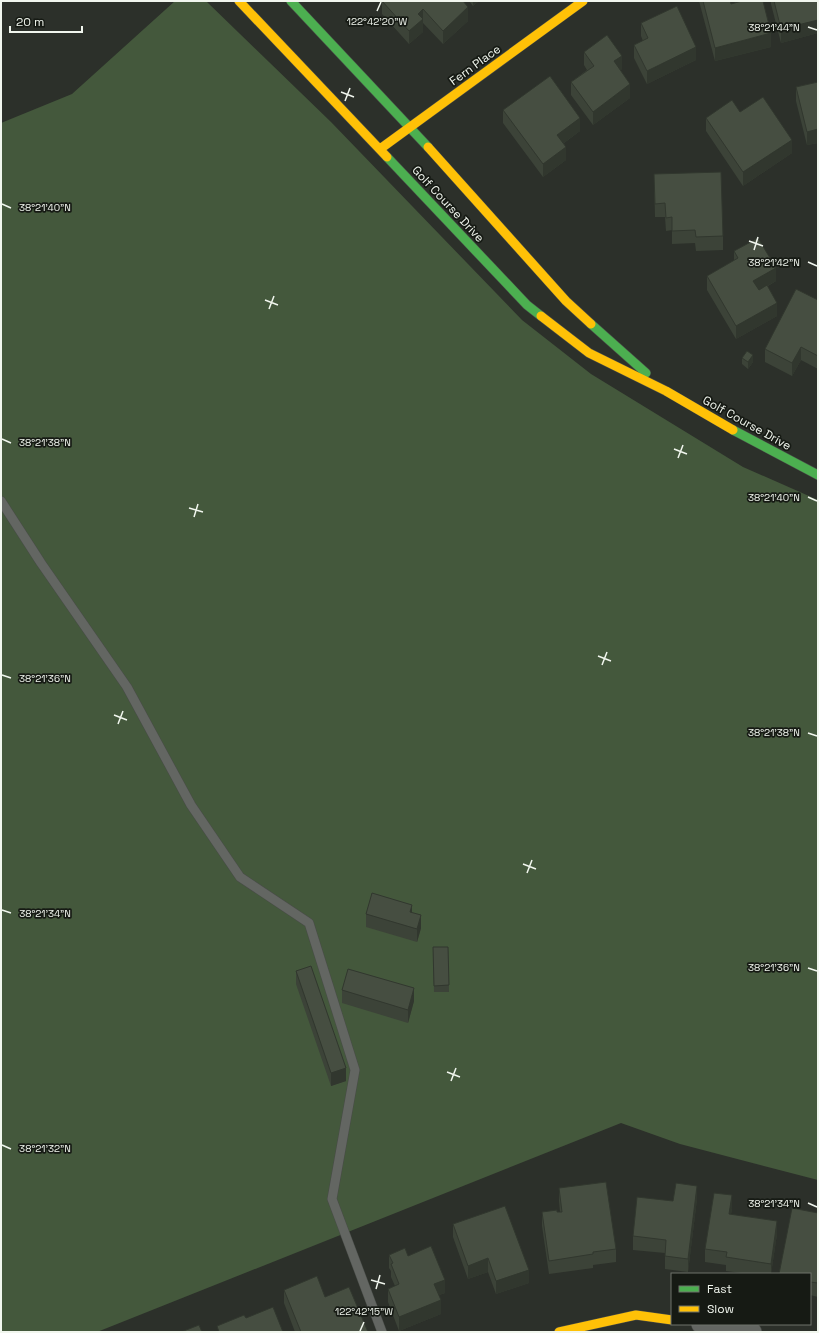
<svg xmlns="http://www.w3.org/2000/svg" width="819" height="1333" font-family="'Space Grotesk',sans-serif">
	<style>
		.green { fill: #44583c }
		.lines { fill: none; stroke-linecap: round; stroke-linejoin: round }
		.lane-casing { stroke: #494c48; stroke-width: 10 }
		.street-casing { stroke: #494c48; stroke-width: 20 }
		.fast-casing { stroke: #494c48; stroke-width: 10 }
		.slow-casing { stroke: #494c48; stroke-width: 10 }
		.lane { stroke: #636662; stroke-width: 9 }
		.street { stroke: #636662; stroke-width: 19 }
		.fast { stroke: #4caf50; stroke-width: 9 }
		.slow { stroke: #ffc107; stroke-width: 9 }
		.wall { fill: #3c4338 }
		.shaded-wall { fill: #31372e }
		.building { fill: #464e41; stroke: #31372e }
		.ticks { fill: none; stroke: #f1f6ee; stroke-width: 1.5 }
		.labels { text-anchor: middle; stroke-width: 3.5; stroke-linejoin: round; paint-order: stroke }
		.street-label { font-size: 12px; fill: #f1f6ee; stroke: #161a14 }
		.ticks-label { font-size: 10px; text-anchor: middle; fill: #f1f6ee; stroke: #161a14; stroke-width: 3.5; stroke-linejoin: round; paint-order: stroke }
	</style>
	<rect width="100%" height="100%" fill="#2c302a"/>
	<path class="green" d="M175,1H206L331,122L522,320L591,374L743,467L818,500V1180L680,1144L621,1123L97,1332H1V123L72,94Z"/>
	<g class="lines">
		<g class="lane-casing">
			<path id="lane" d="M1,501L41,563L127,687L191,805L240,877L309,923L355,1070L332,1199L382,1332"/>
		</g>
		<g class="street-casing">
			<path id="street" d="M701,1324L752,1332"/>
		</g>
		<g class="fast-casing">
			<path id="fast" d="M291,1L428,147
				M387,157L527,305L541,316
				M591,324L646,373
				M733,430L818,475"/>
		</g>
		<g class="slow-casing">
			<path id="slow" d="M239,1L387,157
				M428,147L566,301L591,324
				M380,149L583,1
				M541,316L589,353L666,391L733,430
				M559,1332L636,1315L672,1320"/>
		</g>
		<use href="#lane" class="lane"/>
		<use href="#street" class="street"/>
		<use href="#fast" class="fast"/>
		<use href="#slow" class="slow"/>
	</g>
	<path class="wall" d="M382,1H463L468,21L443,44L423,23V32L409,44L382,14Z
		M469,1H479L473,6Z
		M699,1H730L731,4L740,1H763L771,47L715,61Z
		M771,1H818V33L781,43L771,4Z
		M641,23L696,60L647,84L634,58V45L643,41L641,36Z
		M584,52L622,69L620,70L630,98L593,125L571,95V82L587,70L584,65Z
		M818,82V143L807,145L796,101V87Z
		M503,110L580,131L564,143L566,160L543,177L503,123Z
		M740,112L792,153L743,186L706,131V118Z
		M654,174L723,236V250L696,251L695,243L672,244V230L666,231L665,217H655Z
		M734,251L776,281L768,286L777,316L736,339L707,290V276L734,261Z
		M818,300V369L801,360L792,376L765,362V349Z
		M742,358L753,362L748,369L742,364Z
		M412,913L421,928L417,942L366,927V914Z
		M433,947H448L449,992H434Z
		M296,971L346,1081L331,1086L296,984Z
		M342,990L414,1001L408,1023L342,1003Z
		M559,1188L616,1249V1262L593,1265V1268L549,1274L542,1226V1212H560L559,1201Z
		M697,1199L688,1272L665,1269V1253L633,1250V1236Z
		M732,1208L731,1214L777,1234L771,1274H749L726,1271V1265L705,1262V1249Z
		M818,1213V1297L810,1295V1274Z
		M453,1224L529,1283L496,1294L488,1272L468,1279L453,1237Z
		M389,1255L408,1256L445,1293L439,1295L441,1314L399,1331L388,1302V1289L395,1286L391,1277V1271L389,1268Z
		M284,1290L325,1297L368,1332H295L284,1303Z"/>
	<path class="shaded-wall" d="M473,1H479L473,6Z
		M468,7V21L443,44V31Z
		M423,9V32L409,44V31L418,14Z
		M818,20V33L781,43V29Z
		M771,33V47L715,61V48Z
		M696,47V60L647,84V71Z
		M622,56V69L614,75V61Z
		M630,84V98L593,125V112Z
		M580,118V131L557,148V135Z
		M818,129V143L807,145V132Z
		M792,140V153L743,186V172Z
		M566,147V160L543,177V164Z
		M776,268V281L753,294V281Z
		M777,303V316L736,339V326Z
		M801,347V360L792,376V363Z
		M753,355V362L748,369V362Z
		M412,905V918L410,912Z
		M421,915V928L417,942V929Z
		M414,988V1001L408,1023V1010Z
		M346,1068V1081L331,1086V1073Z
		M697,1186V1199L688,1272V1259Z
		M732,1195V1208L729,1227V1214Z
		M777,1221V1234L771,1274V1264Z
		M488,1258V1272L468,1279V1266Z
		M529,1270V1283L496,1294V1281Z
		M445,1280V1293L434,1297V1284Z
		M441,1300V1314L399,1331V1317Z"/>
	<path class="building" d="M382,1H463L468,7L443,31L423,9L418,14L423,19L409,31Z
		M703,1H730L731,4L742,1H763L771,33L715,48Z
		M774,1H818V20L781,29Z
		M677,6L696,47L647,71L634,45L648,38L641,23Z
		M607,35L622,56L614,61L630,84L593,112L571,82L594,66L584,52Z
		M550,76L580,118L557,135L566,147L543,164L503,110Z
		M818,82V129L807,132L796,87Z
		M763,97L792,140L743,172L706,118L732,100L740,112Z
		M721,172L723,236L696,237L695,230L672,231V217L666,218L665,203L655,204L654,174Z
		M758,238L776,268L753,281L759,290L767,285L777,303L736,326L707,276L738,258L734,251Z
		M796,289L818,300V356L801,347L792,363L765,349Z
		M747,351L753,355L748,362L742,358Z
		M372,893L412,905L410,912L421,915L417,929L366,914Z
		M433,947H448L449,985L434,986Z
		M311,966L346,1068L331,1073L296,971Z
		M348,969L414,988L408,1010L342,990Z
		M606,1182L616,1249L593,1252V1254L549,1261L542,1212L557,1210V1212H562L559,1188Z
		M676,1183L697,1186L688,1259L665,1256L666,1240L633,1236L637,1197L673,1201Z
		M714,1193L732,1195L729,1214L777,1221L771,1264L726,1257L727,1252L705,1249Z
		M505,1206L529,1270L496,1281L488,1258L468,1266L453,1224Z
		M792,1208L818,1213V1283L810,1282V1274H779Z
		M431,1246L445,1280L434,1284L441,1300L399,1317L388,1289L399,1284L391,1264L393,1263L389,1255L405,1248L408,1256Z
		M317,1276L325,1297L349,1287L368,1332H301L284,1290Z
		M273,1307L283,1332H219L217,1326L244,1315L246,1318Z
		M199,1325L202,1332H181Z"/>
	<path class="ticks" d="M377,11L381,2M808,27L817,30M341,92L354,97M345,101L350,88M2,204L11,208M749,241L763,246M754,250L758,237M808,262L817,266M265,300L278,305M269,309L274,296M2,439L11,443M674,449L687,454M678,458L683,445M808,497L817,501M189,508L203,512M194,517L198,504M598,656L611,661M602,665L607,652M2,675L11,678M114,715L127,720M118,724L123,711M808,733L817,736M523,864L536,869M527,873L532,860M2,910L11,913M808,968L817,971M447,1072L460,1077M451,1081L456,1068M2,1145L11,1149M808,1203L817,1207M371,1280L385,1284M376,1289L380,1275M360,1331L364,1322"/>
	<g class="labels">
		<g class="street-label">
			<text transform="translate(475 65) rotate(-36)" y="4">Fern Place</text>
			<text transform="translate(448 204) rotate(47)" y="4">Golf Course Drive</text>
			<text transform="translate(747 423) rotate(29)" y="4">Golf Course Drive</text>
		</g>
	</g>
	<g class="ticks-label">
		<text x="377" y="25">122°42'20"W</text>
		<text x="774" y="31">38°21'44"N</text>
		<text x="45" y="211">38°21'40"N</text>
		<text x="774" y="266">38°21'42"N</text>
		<text x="45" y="446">38°21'38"N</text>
		<text x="774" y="501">38°21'40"N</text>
		<text x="45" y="682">38°21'36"N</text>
		<text x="774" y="736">38°21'38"N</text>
		<text x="45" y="917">38°21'34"N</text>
		<text x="774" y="971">38°21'36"N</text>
		<text x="45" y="1152">38°21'32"N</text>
		<text x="774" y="1207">38°21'34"N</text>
		<text x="364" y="1315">122°42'15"W</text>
	</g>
	<rect width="819" height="1333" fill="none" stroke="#f1f6ee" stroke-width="4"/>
	<rect x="671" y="1273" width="140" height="52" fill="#161a14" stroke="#6e726b"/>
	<rect x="679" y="1286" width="20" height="6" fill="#4caf50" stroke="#6e726b"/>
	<text x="707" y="1293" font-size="12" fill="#f1f6ee">Fast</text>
	<rect x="679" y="1306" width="20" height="6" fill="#ffc107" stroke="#6e726b"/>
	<text x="707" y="1313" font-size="12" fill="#f1f6ee">Slow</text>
	<path d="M10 26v6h72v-6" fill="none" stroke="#f1f6ee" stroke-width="2"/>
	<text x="16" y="26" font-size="12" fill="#f1f6ee" stroke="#161a14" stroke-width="3" paint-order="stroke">20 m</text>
</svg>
